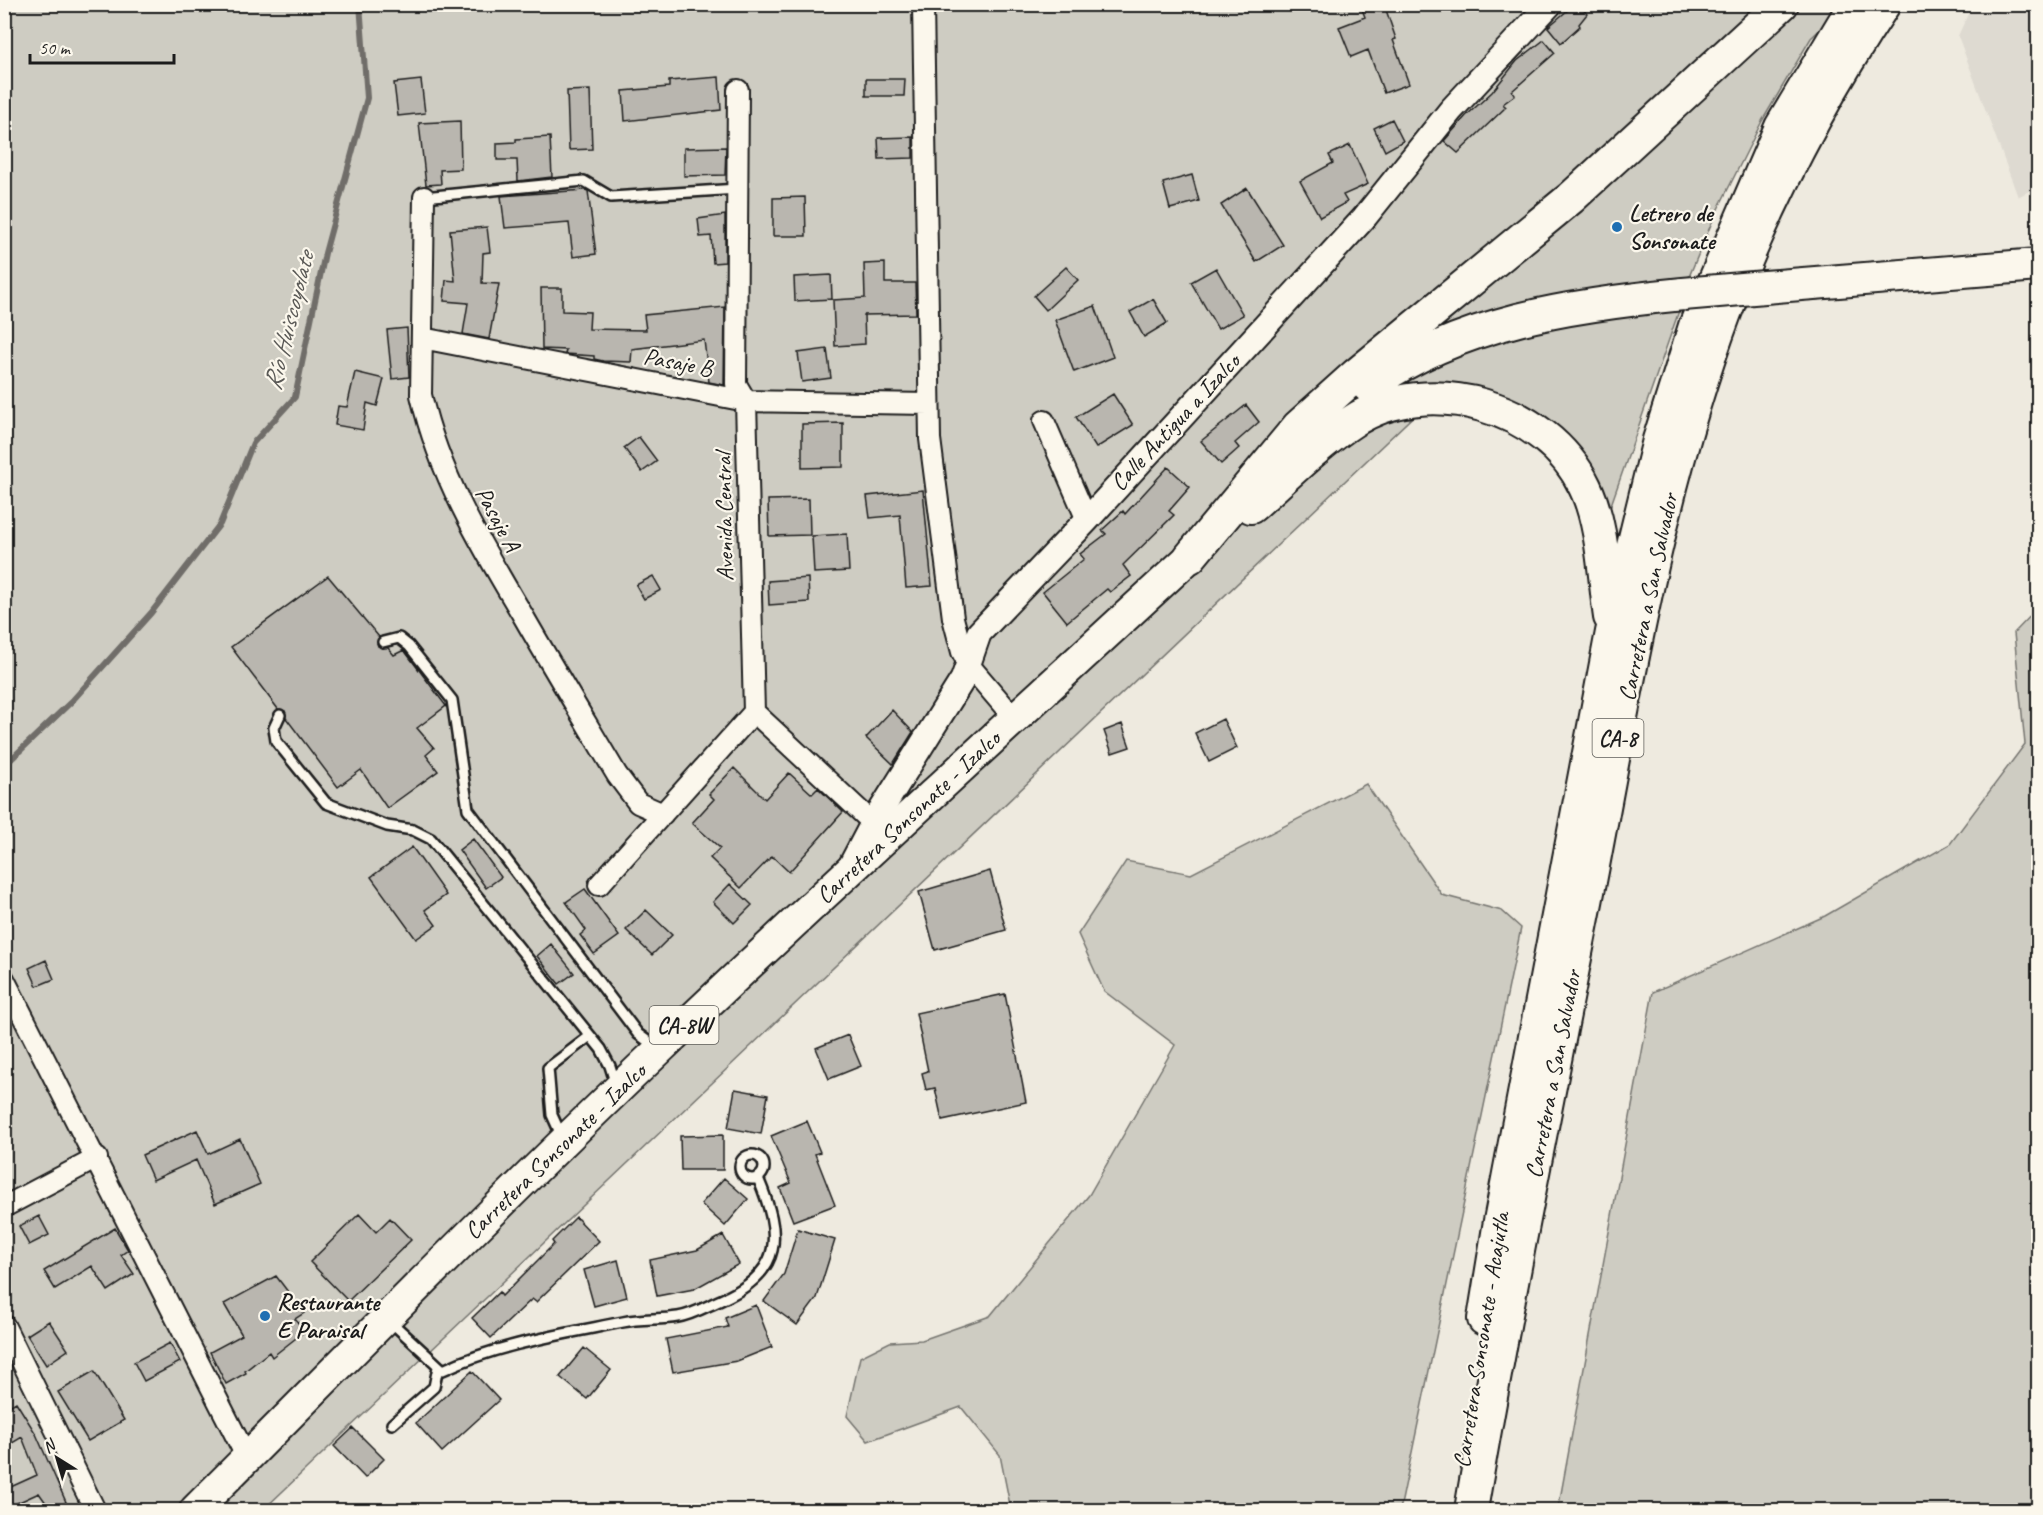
<svg xmlns="http://www.w3.org/2000/svg" width="2043" height="1515" font-family="Caveat,sans-serif">
	<style>
		.built { fill: #dedad1 }
		.green { fill: #ceccc2; stroke: #75746f; stroke-width: 1.5 }
		.lines { fill: none; stroke-linecap: round; stroke-linejoin: round }
		.stream { stroke: #6f6d69; stroke-width: 6 }
		.building { fill: #b9b6af; stroke: #1c1c1c; stroke-width: 1.5 }
		.service-casing { stroke: #1c1c1c; stroke-width: 14 }
		.minor-casing { stroke: #1c1c1c; stroke-width: 24 }
		.tertiary-casing { stroke: #1c1c1c; stroke-width: 28 }
		.primary-casing { stroke: #1c1c1c; stroke-width: 34 }
		.trunk-casing { stroke: #1c1c1c; stroke-width: 36 }
		.service { stroke: #fbf7ec; stroke-width: 9 }
		.minor { stroke: #fbf7ec; stroke-width: 20 }
		.tertiary { stroke: #fbf7ec; stroke-width: 24 }
		.primary { stroke: #fbf7ec; stroke-width: 30 }
		.trunk { stroke: #fbf7ec; stroke-width: 32 }
		.trunk-bridge-casing { stroke: #1c1c1c; stroke-width: 36; stroke-linecap: butt }
		.trunk-bridge { stroke: #fbf7ec; stroke-width: 32 }
		.poi-dot { fill: #1f6fb2; stroke: #fbf7ec; stroke-width: 2 }
		.labels { text-anchor: middle; stroke-width: 4.5; stroke-linejoin: round; paint-order: stroke }
		.shield { fill: #fbf7ec; stroke: #5f5e5a; stroke-width: 1.5 }
		.shield-label { font-size: 22px; font-weight: bold; fill: #1c1c1c }
		.poi-label { font-size: 24px; font-weight: bold; fill: #1c1c1c; stroke: #fbf7ec; text-anchor: start }
		.street-label { font-size: 24px; fill: #1c1c1c; stroke: #fbf7ec }
		.water-label { font-size: 26px; font-style: italic; fill: #5a5956; stroke: #fbf7ec }
	</style>
	<rect width="100%" height="100%" fill="#eeeadf"/>
	<filter id="ink" filterUnits="userSpaceOnUse"><feTurbulence type="fractalNoise" baseFrequency=".0167" numOctaves="2"/><feDisplacementMap in="SourceGraphic" scale="12" xChannelSelector="R" yChannelSelector="G"/><feConvolveMatrix kernelMatrix="1 2 1 2 8 2 1 2 1" color-interpolation-filters="sRGB"/></filter>
	<g filter="url(#ink)">
		<path class="built" d="M1989,5H2038V186L2018,197L1958,36L1968,14Z"/>
		<path class="green" d="M5,5H1846L1811,38L1762,121L1715,215L1688,279L1537,299L1487,346L1546,329L1680,308L1611,505L1608,506L1604,492L1445,386L263,1510H5Z
			M2038,608V1510H1558L1653,992L1825,916L1950,844L2025,744L2014,633Z
			M1366,784L1442,895L1502,911L1521,928L1400,1510H1011L1000,1455L961,1407L868,1441L847,1416L860,1357L890,1342L922,1340L990,1316L1089,1195L1175,1045L1104,991L1078,934L1126,861L1191,874Z"/>
		<g class="lines">
			<path class="stream" d="M4,766L72,701L151,613L220,524L253,443L295,397L325,253L367,98L360,4"/>
		</g>
		<path class="building" d="M1360,4H1384L1396,39L1393,40L1409,84L1384,93L1368,50L1351,57L1339,27L1365,17Z
			M1575,4H1579L1587,14L1579,24L1580,26L1561,43L1548,27Z
			M1544,40L1555,53L1512,91L1515,95L1503,104L1506,107L1458,153L1444,141L1466,116L1492,92L1517,61Z
			M719,77L721,110L625,121L623,91L669,87V81Z
			M866,79H905L904,96H866Z
			M421,80L425,113L398,116L394,83Z
			M590,90L592,149L569,150L567,91Z
			M1392,119L1403,141L1385,151L1374,128Z
			M460,121L461,169L440,170L441,184L426,185L419,123Z
			M550,137L552,177L518,181L517,160H497V143L516,142V139Z
			M913,137V158L879,159L878,138Z
			M1350,145L1368,184L1343,195L1347,202L1320,217L1300,181L1333,163L1329,155Z
			M726,147L725,175L684,176V148Z
			M1192,175L1199,201L1170,209L1163,183Z
			M1247,188L1283,245L1256,262L1221,205Z
			M585,190L588,191L596,254L573,257L569,223L505,228L501,196Z
			M805,197L806,236H773V198Z
			M725,215V262L713,263L711,236L700,237L698,219Z
			M487,227L490,252L483,253L482,283L499,284L489,339L463,334L468,303L444,301L446,280L455,281L450,230Z
			M885,263V283H915L916,314L864,315L865,344L835,346L833,300L865,298L864,264Z
			M1066,267L1078,280L1046,310L1034,296Z
			M1216,268L1243,315L1218,329L1191,282Z
			M831,275L832,299L795,301L794,277Z
			M541,288H562V311L590,312L589,329L646,330L644,315L725,307L724,385L709,382L704,340L632,349L631,362L603,361L594,359V356L565,354L566,350L542,349Z
			M1153,299L1167,323L1144,337L1130,312Z
			M1095,306L1113,357L1074,372L1055,320Z
			M407,328L409,377L392,379L387,330Z
			M827,349L831,378L802,382L798,353Z
			M355,372L384,379L377,406L367,403L363,430L335,425L338,406L347,407Z
			M1113,394L1133,425L1096,448L1076,417Z
			M1246,405L1259,422L1235,443L1239,448L1221,464L1201,441Z
			M843,423V467L802,468V424Z
			M639,437L657,461L642,472L624,448Z
			M1168,467L1190,487L1169,511L1174,515L1123,565L1131,576L1110,592L1107,589L1067,622L1043,592L1084,559L1080,554L1106,534L1102,530L1123,511L1125,514Z
			M923,490L932,586L906,588L900,515L870,518L867,496Z
			M809,499L810,535L769,536L768,500Z
			M847,534L849,571L814,573L812,536Z
			M328,576L379,637L378,646L388,648L394,655L404,650L446,706L417,728L434,748L426,755L438,771L387,808L361,770L338,787L286,718L285,711L278,709L231,647Z
			M653,576L661,590L644,599L636,585Z
			M808,578L809,602L769,605L768,581Z
			M892,710L913,732L893,764L866,738Z
			M1223,719L1237,748L1209,762L1195,733Z
			M1122,724L1130,747L1112,753L1104,731Z
			M734,768L765,799L789,773L812,794L818,788L843,812L789,872L772,856L741,888L710,858L720,848L692,823L714,799L709,794Z
			M473,839L501,877L486,888L459,850Z
			M412,847L446,895L425,910L436,925L416,939L371,877Z
			M990,871L1006,930L935,950L919,892Z
			M730,884L752,905L734,923L713,902Z
			M585,889L619,936L594,954L580,935L586,930L566,902Z
			M646,910L672,935L652,955L626,930Z
			M551,944L574,973L559,984L537,956Z
			M46,960L54,979L37,986L29,968Z
			M1005,994L1026,1102L942,1120L935,1088L926,1090L922,1073L928,1071L916,1013Z
			M848,1035L861,1066L829,1079L816,1048Z
			M735,1089L768,1095L761,1134L728,1128Z
			M807,1121L820,1152L815,1154L835,1205L793,1221L780,1188L791,1183L771,1136Z
			M197,1130L208,1154L240,1139L260,1184L215,1204L196,1160L153,1180L142,1155Z
			M723,1135V1170H681L680,1136Z
			M724,1178L748,1199L725,1226L701,1204Z
			M359,1214L376,1232L390,1218L411,1240L348,1301L310,1262Z
			M39,1216L49,1235L29,1245L19,1226Z
			M576,1217L599,1241L536,1302L532,1299L491,1338L472,1318L499,1292L502,1296L554,1244L552,1241Z
			M115,1228L128,1250L121,1255L134,1274L108,1291L92,1266L55,1289L44,1271Z
			M798,1229L835,1240L817,1298L797,1325L764,1301L784,1274Z
			M723,1235L739,1264L694,1289L657,1296L650,1260L697,1250Z
			M618,1260L627,1297L594,1306L584,1270Z
			M276,1276L304,1313L295,1319L305,1331L272,1357L269,1352L245,1371L246,1373L226,1384L210,1352L242,1335L224,1304Z
			M756,1305L772,1347L737,1361L673,1372L666,1339L728,1327L725,1318Z
			M49,1321L68,1350L46,1365L27,1335Z
			M170,1343L180,1362L144,1381L134,1362Z
			M584,1348L611,1370L587,1399L560,1377Z
			M94,1371L124,1420L88,1441L58,1392Z
			M472,1371L499,1400L442,1452L416,1423Z
			M16,1402L36,1434L66,1502L55,1510H51L39,1493L4,1509V1490L37,1475L22,1437L4,1448V1409Z
			M353,1428L384,1459L365,1478L334,1446Z"/>
		<g class="lines">
			<g class="service-casing">
				<path id="service" d="M424,197L584,181L611,197L738,189
					M383,642L399,638L409,646L452,700L468,809L638,1034L657,1048
					M280,715L274,728L276,741L326,803L387,826L413,830L431,839L601,1049L610,1066L616,1085
					M562,1137L552,1115L548,1068L590,1036
					M740 1167a12 12 0 1 1 24 0a12 12 0 1 1-24 0Z
					M390,1321L443,1370C498,1344 564,1334 623,1322C641,1318 660,1320 678,1317C692,1315 707,1306 721,1300C784,1272 782,1235 758,1178
					M392,1424L434,1387L438,1367"/>
			</g>
			<g class="minor-casing">
				<path id="minor" d="M923,4L930,439L953,618L962,652L969,665L1015,719
					M424,197L421,395C439,475 481,545 522,614C553,668 585,721 617,775L638,803L663,814
					M422,338L746,401L929,404
					M1044,421L1087,520
					M754,712L873,823
					M599,885L754,712L746,401L736,384L738,90
					M4,979L247,1458
					M4,1207L97,1158
					M4,1325L95,1510"/>
			</g>
			<g class="tertiary-casing">
				<path id="tertiary" d="M852,863L873,823L963,679L979,633L1087,520L1364,218L1451,110L1550,4"/>
			</g>
			<g class="primary-casing">
				<path id="primary" d="M195,1510C350,1355 503,1198 662,1047C836,881 1014,720 1190,557"/>
			</g>
			<g class="trunk-casing">
				<path id="trunk" d="M1765,287L2038,265
					M1368,386C1462,321 1571,305 1683,294
					M1251,507C1282,480 1319,443 1353,421C1428,372 1547,406 1585,487C1603,524 1604,577 1610,617
					M1190,557L1298,427L1357,374L1571,198L1782,4
					M1484,1319L1500,1221L1612,632L1659,440L1695,326L1781,127L1855,4
					M1471,1510C1506,1305 1547,1101 1587,897C1625,701 1655,501 1725,313C1766,205 1820,101 1884,4"/>
			</g>
			<use href="#service" class="service"/>
			<use href="#minor" class="minor"/>
			<use href="#tertiary" class="tertiary"/>
			<use href="#primary" class="primary"/>
			<use href="#trunk" class="trunk"/>
			<g class="trunk-bridge-casing">
				<path id="trunk-bridge" d="M1683,294L1765,287"/>
			</g>
			<use href="#trunk-bridge" class="trunk-bridge"/>
		</g>
	</g>
	<g class="poi-dot">
		<circle cx="1617" cy="227" r="6"/>
		<circle cx="265" cy="1316" r="6"/>
	</g>
	<g class="labels">
		<g class="shield">
			<rect x="1592.5" y="719" width="51" height="38" rx="4.5"/>
			<rect x="649.5" y="1006" width="69" height="38" rx="4.5"/>
		</g>
		<g class="shield-label">
			<text x="1618" y="746">CA-8</text>
			<text x="684" y="1033">CA-8W</text>
		</g>
		<g class="poi-label">
			<text x="1629" y="221">Letrero de<tspan x="1629" dy="28">Sonsonate</tspan></text>
			<text x="277" y="1310">Restaurante<tspan x="277" dy="28">E Paraisal</tspan></text>
		</g>
		<g class="street-label">
			<text transform="translate(678 362) rotate(11)" y="8">Pasaje B</text>
			<text transform="translate(1175 422) rotate(-47)" y="8">Calle Antigua a Izalco</text>
			<text transform="translate(724 517) rotate(-91)" y="8">Avenida Central</text>
			<text transform="translate(498 519) rotate(62)" y="8">Pasaje A</text>
			<text transform="translate(1648 597) rotate(-78)" y="8">Carretera a San Salvador</text>
			<text transform="translate(908 817) rotate(-43)" y="8">Carretera Sonsonate - Izalco</text>
			<text transform="translate(1553 1074) rotate(-79)" y="8">Carretera a San Salvador</text>
			<text transform="translate(555 1151) rotate(-44)" y="8">Carretera Sonsonate - Izalco</text>
			<text transform="translate(1481 1340) rotate(-81)" y="8">Carretera Sonsonate - Acajutla</text>
		</g>
		<g class="water-label">
			<text transform="translate(288 321) rotate(-76)" y="9">Río Huiscoyolate</text>
		</g>
	</g>
	<rect width="2043" height="1515" fill="none" stroke="#fbf7ec" stroke-width="24"/>
	<rect x="12" y="12" width="2019" height="1491" fill="none" stroke="#1c1c1c" stroke-width="2" filter="url(#ink)"/>
	<g transform="translate(57 1458) rotate(323)" stroke="#fbf7ec" stroke-width="4.5" paint-order="stroke">
	<path d="M0-4.5L10 22L0 15L-10 22Z" fill="#1c1c1c"/>
	<text y="-9" font-size="16" font-weight="bold" text-anchor="middle" fill="#1c1c1c">N</text>
	</g>
	<path d="M30 54v9h144v-9" fill="none" stroke="#1c1c1c" stroke-width="3"/>
	<text x="39" y="54" font-size="18" fill="#1c1c1c" stroke="#fbf7ec" stroke-width="4.5" paint-order="stroke">50 m</text>
</svg>
